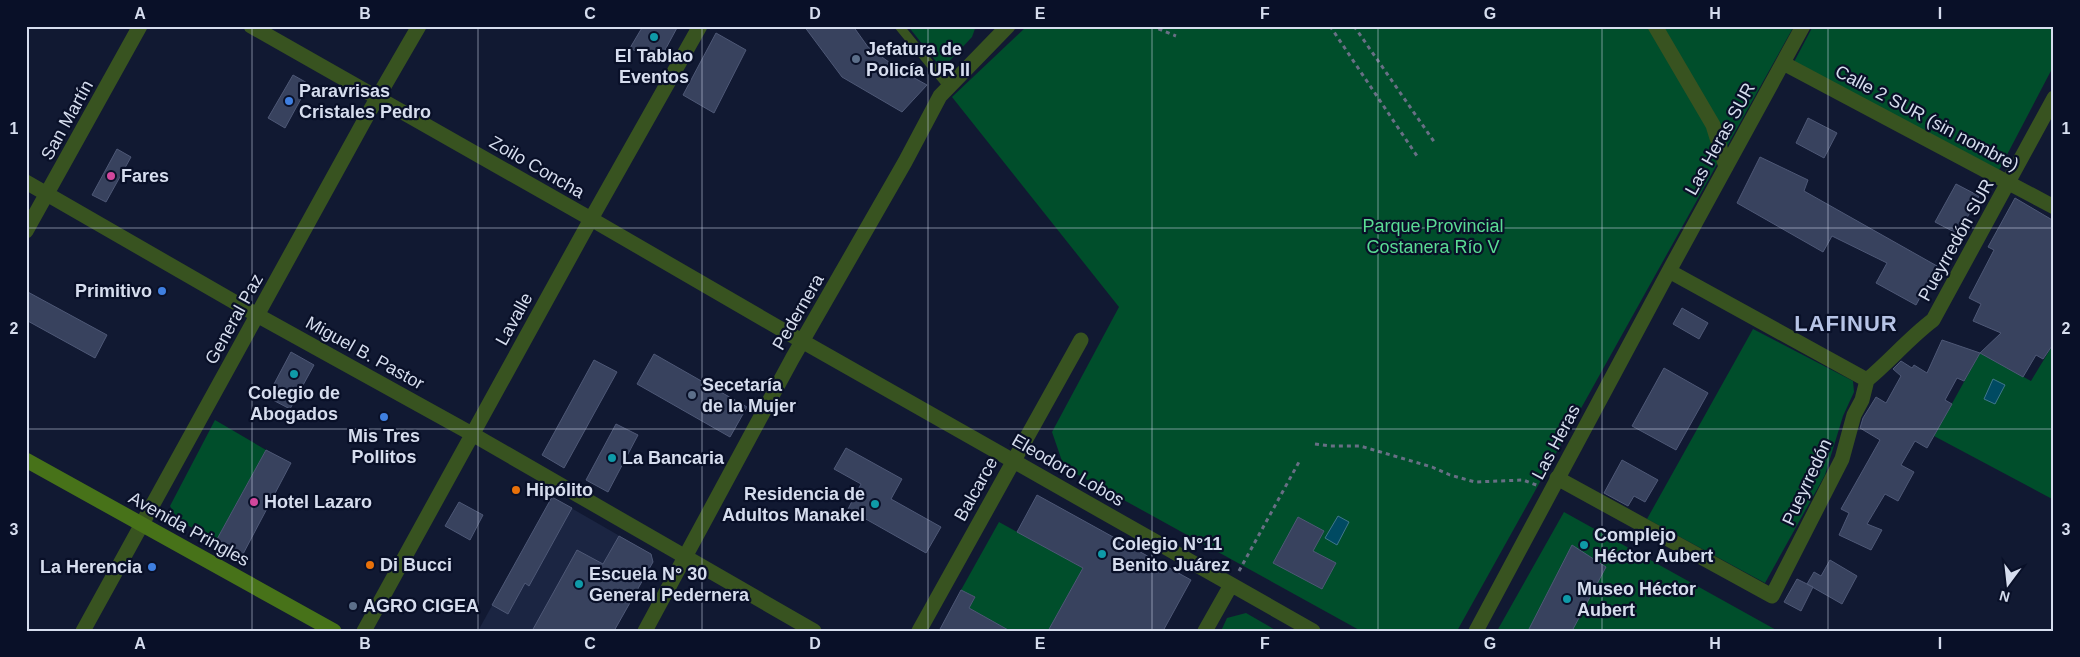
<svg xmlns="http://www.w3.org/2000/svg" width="2080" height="657" font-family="Helvetica,sans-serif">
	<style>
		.built { fill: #1b2542 }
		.green { fill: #004e2b }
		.water { fill: #004a62; stroke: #40768c }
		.building { fill: #38425e; stroke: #4e5876 }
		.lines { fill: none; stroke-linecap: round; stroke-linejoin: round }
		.path { stroke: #686f85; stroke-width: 3; stroke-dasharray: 4 4; stroke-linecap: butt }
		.lane { stroke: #385320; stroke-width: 9 }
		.street { stroke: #385320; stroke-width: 15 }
		.secondary { stroke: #477219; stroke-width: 15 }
		.grid { fill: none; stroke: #d6ddee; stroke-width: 1; stroke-opacity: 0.55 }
		.culture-dot { fill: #0f9aa8; stroke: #091028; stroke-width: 2 }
		.service-dot { fill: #5c6f8a; stroke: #091028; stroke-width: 2 }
		.shop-dot { fill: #3f7fe0; stroke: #091028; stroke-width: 2 }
		.hotel-dot { fill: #d1479c; stroke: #091028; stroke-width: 2 }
		.food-dot { fill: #e8710a; stroke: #091028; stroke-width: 2 }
		.labels { text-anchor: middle; stroke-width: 4.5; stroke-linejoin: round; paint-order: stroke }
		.poi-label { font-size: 18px; font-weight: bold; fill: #d6ddee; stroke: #091028; text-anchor: start }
		.street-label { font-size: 18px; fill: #d6ddee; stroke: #091028 }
		.park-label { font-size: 18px; fill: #5adc94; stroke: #091028 }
		.district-label { font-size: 22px; font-weight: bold; letter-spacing: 1px; fill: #b7c4e6; stroke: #091028 }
		.neatline { fill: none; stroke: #d6ddee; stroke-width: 2 }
		.grid-label { font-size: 16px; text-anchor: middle; font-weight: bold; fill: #d6ddee }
	</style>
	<rect width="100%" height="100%" fill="#111932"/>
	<path class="built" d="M552,497L651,554L653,562L614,631H478Z"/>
	<path class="green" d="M908,26H976L972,37L942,69Z
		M1027,26H1794L1457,631H1361L1064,467L1052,432L1119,307L952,97Z
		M1813,26H2054V65L1999,170L1794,62Z
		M1753,329L1853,381L1854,392L1843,416L1825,475L1765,583L1647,519Z
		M2054,343V500L1934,436L1980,353L2031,381Z
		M215,420L266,450L216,541L178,520L170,506Z
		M1564,512L1778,631H1497Z
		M999,522L1083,568L1048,631H1010L969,608L975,597L961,590Z
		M1246,613L1277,631H1221L1227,618Z"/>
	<path class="water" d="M1993,379L2005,385L1995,404L1984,399Z
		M1338,516L1349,522L1337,545L1325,538Z"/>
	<path class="building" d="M643,26H678L658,63L630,48Z
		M804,26H853L868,47L900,70L927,85L902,112L842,77Z
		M716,33L746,50L714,113L683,95Z
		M293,75L309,84L285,128L268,118Z
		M1808,118L1837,133L1824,158L1796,143Z
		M117,149L131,157L106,202L92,195Z
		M1760,157L1808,180L1804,191L1937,266L1916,305L1876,283L1887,263L1832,236L1823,252L1737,203Z
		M1956,184L1979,196L1958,234L1935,222Z
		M2015,198L2054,221V343L2043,359L2036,355L2023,377L1980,353L2001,333L1973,321L1981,304L1969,298L1994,250L1988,247Z
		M26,291L107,335L95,358L26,320Z
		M1682,308L1708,323L1699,339L1673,324Z
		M1942,340L1980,353L1964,381L1957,378L1945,400L1952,404L1927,448L1915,441L1901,465L1914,472L1898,501L1885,494L1867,524L1882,530L1871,550L1839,535L1849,513L1841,509L1880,440L1860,428L1863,418L1876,397L1886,403L1901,376L1893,369L1901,361L1912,368L1914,365L1927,373Z
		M291,352L314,365L290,409L271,399L278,387L274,384Z
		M654,354L747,407L730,437L637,384Z
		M594,360L617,372L564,468L542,455Z
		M1664,368L1708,393L1676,450L1632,426Z
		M616,424L638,435L608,492L586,480Z
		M846,448L902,479L891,499L941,527L926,553L848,509L861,484L834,469Z
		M266,450L291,463L242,556L216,541Z
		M1622,460L1658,480L1645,502L1634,496L1628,506L1604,493Z
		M1037,495L1191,580L1163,631H1048L1083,568L1017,532Z
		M552,497L572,508L529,586L525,583L508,614L492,605Z
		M459,502L483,515L470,540L445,526Z
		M1298,517L1324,531L1313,551L1336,563L1322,589L1273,563Z
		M619,536L651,554L653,562L614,631H532L577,550L603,564Z
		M1572,545L1606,567L1572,631H1528Z
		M1830,560L1857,576L1842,604L1807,584L1814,572L1821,576Z
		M1797,579L1813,587L1801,611L1784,602Z
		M961,590L975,597L969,608L1010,631H939Z"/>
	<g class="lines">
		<path class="path" d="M1151,26L1176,36
			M1330,26L1419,159
			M1354,26L1435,143
			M1315,444L1330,446H1360L1432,467L1450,475L1475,482L1523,480L1539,486
			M1239,571L1299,462"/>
		<path class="lane" d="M899,26L948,86"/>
		<path class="street" d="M251,26L591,219L786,332L1313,631
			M1655,26L1713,125L1726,167
			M1783,63L2054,207
			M26,182L257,315L472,434L814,631
			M26,231L140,26
			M1669,271L1867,380
			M1867,380C1890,361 1909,338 1933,320L2054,98
			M1557,478L1772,596L1842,459L1854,415L1862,400L1867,380
			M83,631L368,114L419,26
			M364,631L591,219L700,26
			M645,631L792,359L905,162L940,96L1008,26
			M919,631L1081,340
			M1205,631L1231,585
			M1476,631L1669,271L1803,26"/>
		<path class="secondary" d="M26,460L334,631"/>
	</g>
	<path class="grid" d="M252,26V631M478,26V631M702,26V631M928,26V631M1152,26V631M1378,26V631M1602,26V631M1828,26V631M26,228H2054M26,429H2054"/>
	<g class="culture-dot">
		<circle cx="654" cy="37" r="5"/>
		<circle cx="294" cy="374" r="5"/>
		<circle cx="612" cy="458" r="5"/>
		<circle cx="875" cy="504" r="5"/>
		<circle cx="1584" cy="545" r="5"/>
		<circle cx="1102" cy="554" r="5"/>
		<circle cx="579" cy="584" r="5"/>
		<circle cx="1567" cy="599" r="5"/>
	</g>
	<g class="service-dot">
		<circle cx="856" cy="59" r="5"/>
		<circle cx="692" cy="395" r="5"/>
		<circle cx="353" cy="606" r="5"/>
	</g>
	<g class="shop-dot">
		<circle cx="289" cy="101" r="5"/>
		<circle cx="162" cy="291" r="5"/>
		<circle cx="384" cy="417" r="5"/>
		<circle cx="152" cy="567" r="5"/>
	</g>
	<g class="hotel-dot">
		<circle cx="111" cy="176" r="5"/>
		<circle cx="254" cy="502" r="5"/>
	</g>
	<g class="food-dot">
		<circle cx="516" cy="490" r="5"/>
		<circle cx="370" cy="565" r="5"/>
	</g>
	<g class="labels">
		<g class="poi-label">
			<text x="866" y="55">Jefatura de<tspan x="866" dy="21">Policía UR II</tspan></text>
			<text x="654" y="62" text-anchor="middle">El Tablao<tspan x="654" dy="21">Eventos</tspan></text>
			<text x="299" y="97">Paravrisas<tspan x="299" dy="21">Cristales Pedro</tspan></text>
			<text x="121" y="182">Fares</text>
			<text x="152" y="297" text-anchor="end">Primitivo</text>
			<text x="702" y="391">Secetaría<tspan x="702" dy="21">de la Mujer</tspan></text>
			<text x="294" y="399" text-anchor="middle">Colegio de<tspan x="294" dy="21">Abogados</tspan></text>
			<text x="384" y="442" text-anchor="middle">Mis Tres<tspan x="384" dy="21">Pollitos</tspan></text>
			<text x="622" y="464">La Bancaria</text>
			<text x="526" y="496">Hipólito</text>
			<text x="865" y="500" text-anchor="end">Residencia de<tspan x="865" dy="21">Adultos Manakel</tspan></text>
			<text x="264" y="508">Hotel Lazaro</text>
			<text x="1594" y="541">Complejo<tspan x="1594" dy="21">Héctor Aubert</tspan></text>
			<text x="1112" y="550">Colegio N°11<tspan x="1112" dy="21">Benito Juárez</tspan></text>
			<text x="380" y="571">Di Bucci</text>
			<text x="142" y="573" text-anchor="end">La Herencia</text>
			<text x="589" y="580">Escuela N° 30<tspan x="589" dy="21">General Pedernera</tspan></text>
			<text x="1577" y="595">Museo Héctor<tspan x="1577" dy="21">Aubert</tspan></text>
			<text x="363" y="612">AGRO CIGEA</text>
		</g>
		<g class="street-label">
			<text transform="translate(1927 118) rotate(28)" y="6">Calle 2 SUR (sin nombre)</text>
			<text transform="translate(67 120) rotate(-61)" y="6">San Martín</text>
			<text transform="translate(1720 139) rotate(-61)" y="6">Las Heras SUR</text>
			<text transform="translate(537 167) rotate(30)" y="6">Zoilo Concha</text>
			<text transform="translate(1956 240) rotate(-61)" y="6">Pueyrredón SUR</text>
			<text transform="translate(798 312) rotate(-60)" y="6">Pedernera</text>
			<text transform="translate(234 319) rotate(-61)" y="6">General Paz</text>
			<text transform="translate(514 319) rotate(-61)" y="6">Lavalle</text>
			<text transform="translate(365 353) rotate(29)" y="6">Miguel B. Pastor</text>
			<text transform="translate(1556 442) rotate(-62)" y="6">Las Heras</text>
			<text transform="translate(1068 470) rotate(30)" y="6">Eleodoro Lobos</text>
			<text transform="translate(1807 482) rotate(-65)" y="6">Pueyrredón</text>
			<text transform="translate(976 489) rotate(-61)" y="6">Balcarce</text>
			<text transform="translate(189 529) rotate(29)" y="6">Avenida Pringles</text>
		</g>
		<g class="park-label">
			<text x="1433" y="232">Parque Provincial<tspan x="1433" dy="21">Costanera Río V</tspan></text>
		</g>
		<g class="district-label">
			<text x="1846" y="331">LAFINUR</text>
		</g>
	</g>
	<rect width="2080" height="657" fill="none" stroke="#091028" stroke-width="55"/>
	<g transform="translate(2008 584) rotate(195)" stroke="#091028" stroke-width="4" paint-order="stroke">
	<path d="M0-4L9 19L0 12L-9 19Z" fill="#d6ddee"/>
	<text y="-8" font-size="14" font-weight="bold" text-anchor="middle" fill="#d6ddee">N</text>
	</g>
	<rect x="28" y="28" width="2024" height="602" class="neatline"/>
	<g class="grid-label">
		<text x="140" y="19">A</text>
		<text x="365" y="19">B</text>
		<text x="590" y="19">C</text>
		<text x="815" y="19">D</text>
		<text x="1040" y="19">E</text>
		<text x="1265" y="19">F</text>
		<text x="1490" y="19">G</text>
		<text x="1715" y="19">H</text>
		<text x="1940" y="19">I</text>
		<text x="14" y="134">1</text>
		<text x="2066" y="134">1</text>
		<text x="14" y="334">2</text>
		<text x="2066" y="334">2</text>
		<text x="14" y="535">3</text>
		<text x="2066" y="535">3</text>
		<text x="140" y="649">A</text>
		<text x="365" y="649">B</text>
		<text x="590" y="649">C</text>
		<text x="815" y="649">D</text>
		<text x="1040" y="649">E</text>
		<text x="1265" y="649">F</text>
		<text x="1490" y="649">G</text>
		<text x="1715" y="649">H</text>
		<text x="1940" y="649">I</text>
	</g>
</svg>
